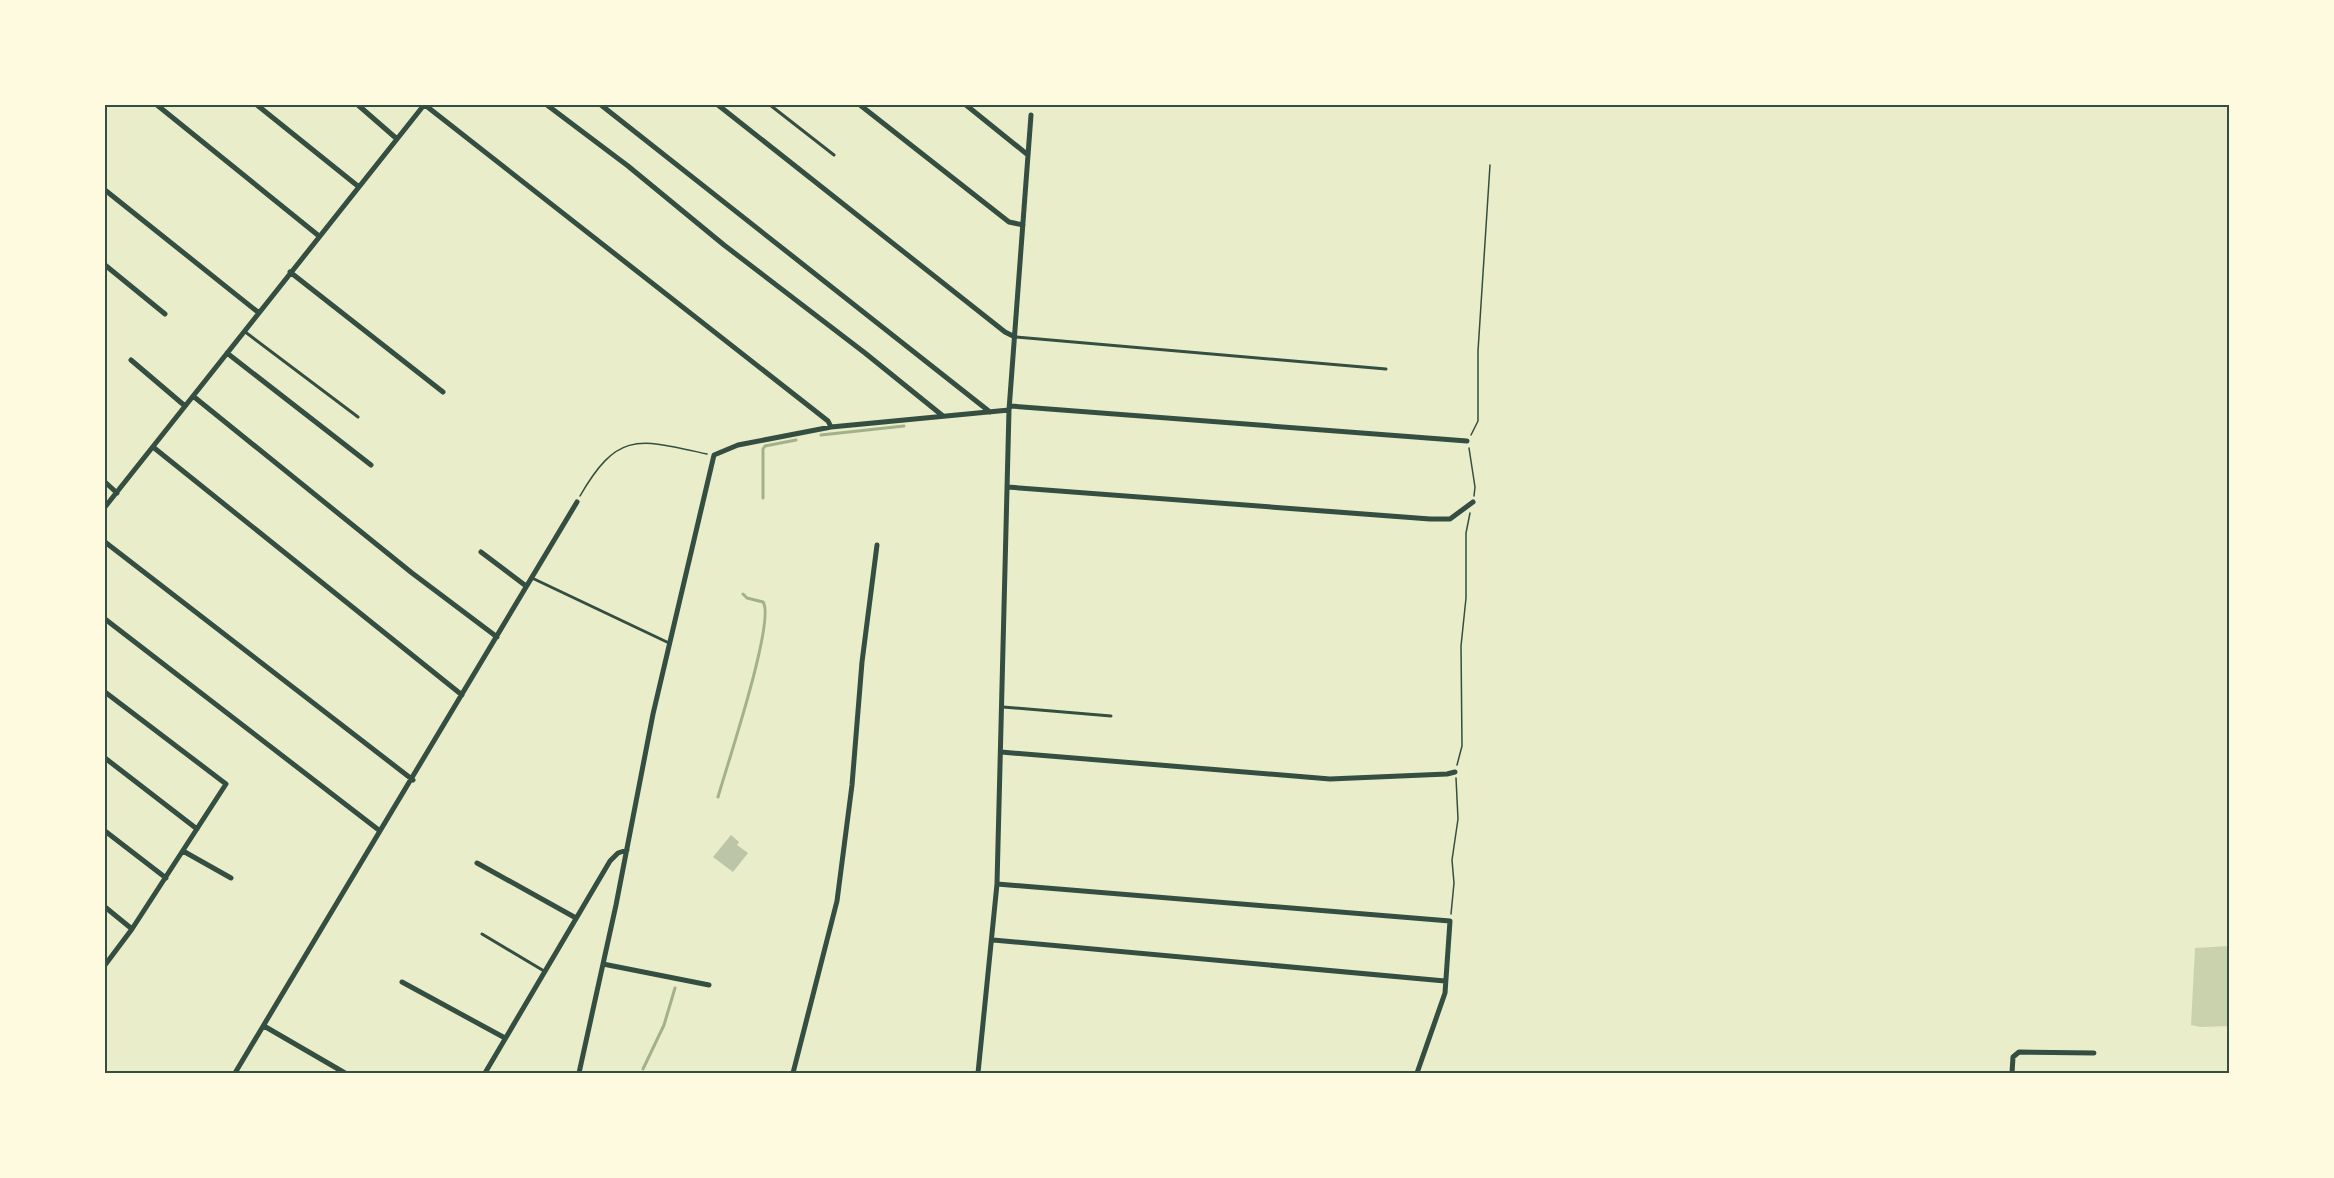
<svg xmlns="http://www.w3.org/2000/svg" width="2334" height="1178" font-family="'Nunito Sans',sans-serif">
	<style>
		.green { fill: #cad2ad }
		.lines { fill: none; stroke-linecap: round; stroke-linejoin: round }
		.stream { stroke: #a3b18a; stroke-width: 3 }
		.building { fill: #bcc5a7 }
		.path { stroke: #344e41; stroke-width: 1.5 }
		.service { stroke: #344e41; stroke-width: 3 }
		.minor { stroke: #344e41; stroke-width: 5 }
		.neatline { fill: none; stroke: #344e41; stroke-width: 2 }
	</style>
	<rect width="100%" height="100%" fill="#e9edc9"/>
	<path class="green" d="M2229,946V1026L2200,1027L2191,1025L2195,948Z"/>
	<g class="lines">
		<path class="stream" d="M821,435L904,426
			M763,498V449L765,446L796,440
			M718,797C726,768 776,620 763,602L747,598L743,594
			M643,1069L664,1025L675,988"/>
	</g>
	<path class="building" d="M731,835L739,842L737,845L748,853L733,872L713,857Z"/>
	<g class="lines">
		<path class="path" d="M1471,435L1478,421V351L1490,165
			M1469,448L1475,487L1474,496
			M580,496C618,430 639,439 707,454
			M1457,765L1462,746L1461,646L1466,598V533L1470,513
			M1451,914L1454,883L1452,860L1458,819L1456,778"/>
		<path class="service" d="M770,105L834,155
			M244,331L358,417
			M1015,337L1386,369
			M532,578L669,643
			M1003,707L1111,716
			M482,934L544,971"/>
		<path class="minor" d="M157,105L319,236
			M257,105L359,187
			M358,105L397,139
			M425,105L828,421L831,427
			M547,105L628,166L724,245L865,353L943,416
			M601,105L990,412
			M718,105L1005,332L1015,337
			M860,105L1009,222L1023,225
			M966,105L1028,155
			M105,190L259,313
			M105,265L165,314
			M290,272L443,392
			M227,353L371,465
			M131,360L185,406
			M193,396L412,573L497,637
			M1010,406L1467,441
			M153,447L462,695
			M105,482L117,493
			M1007,487L1430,519H1450L1473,502
			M105,507L424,105
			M105,542L413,780
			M481,552L526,586
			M105,619L380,831
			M105,692L226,784L132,929L105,965
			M1001,752L1330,779L1447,774L1455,772
			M105,758L197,829
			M105,831L166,878
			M183,851L231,878
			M477,863L576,918
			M997,884L1450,921L1445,993L1417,1073
			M105,907L132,929
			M993,940L1445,981
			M603,964L709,985
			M402,982L505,1038
			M264,1026L345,1073
			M235,1073L577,502
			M485,1073L610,861L618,853L627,850
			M579,1073L616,905L653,714L714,455L738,445L831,427L1009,410
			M793,1073L837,901L852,785L862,662L877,545
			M978,1073L997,884L1009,410L1031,115
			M2012,1073L2013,1057L2019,1052L2094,1053"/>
	</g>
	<rect width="2334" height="1178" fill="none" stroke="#fefae0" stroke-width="213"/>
	<rect x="106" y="106" width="2122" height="966" class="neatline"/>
</svg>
